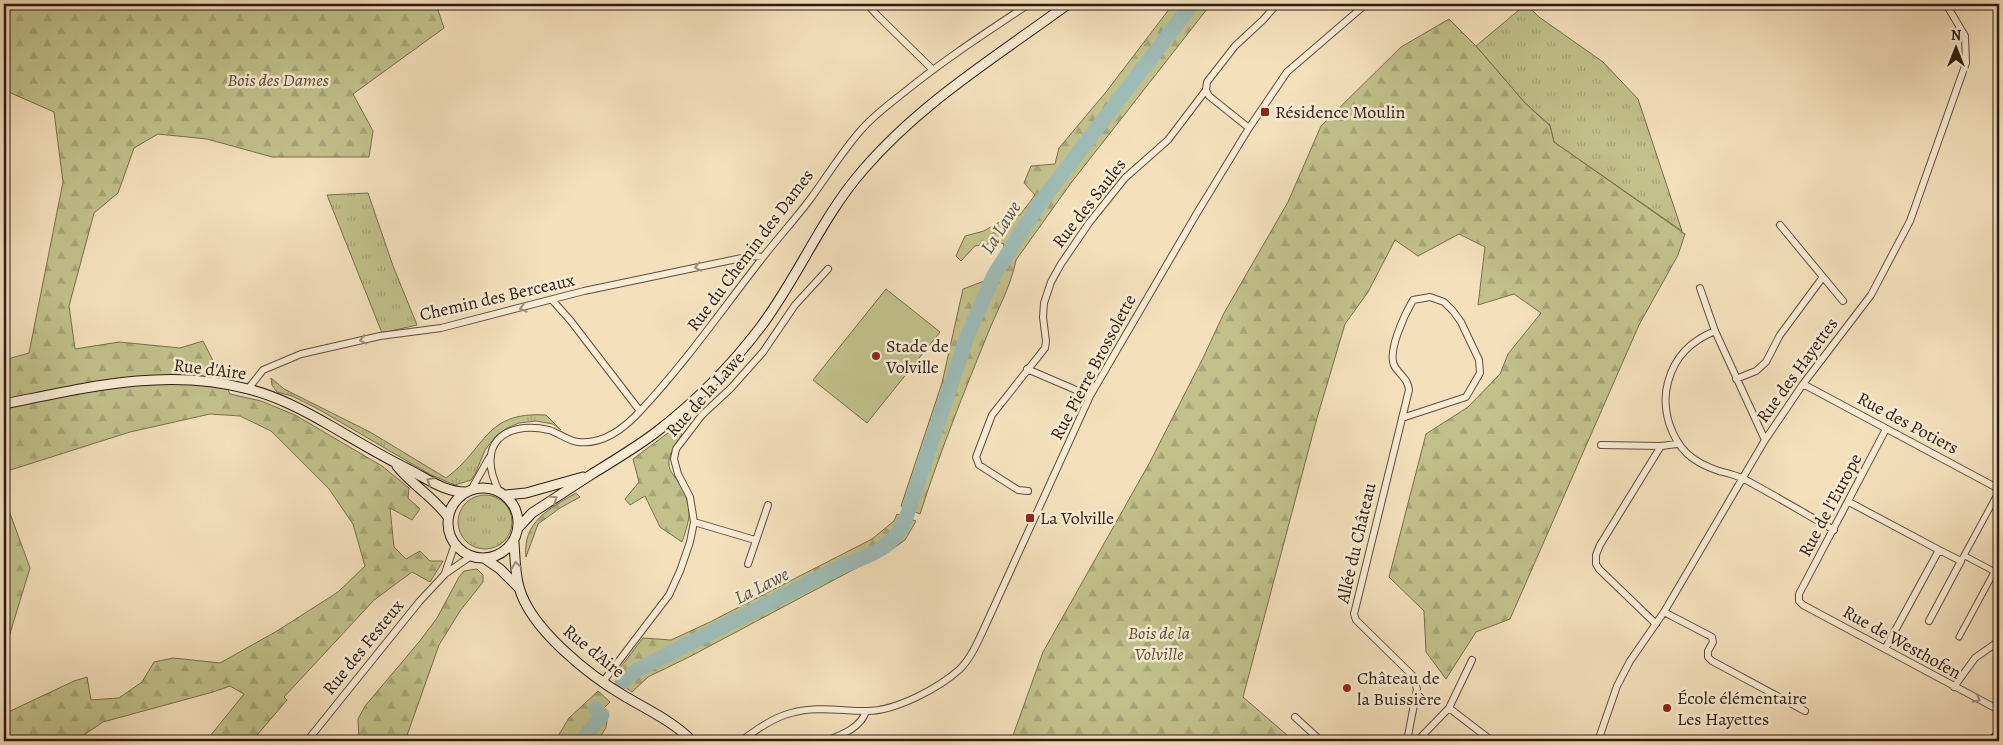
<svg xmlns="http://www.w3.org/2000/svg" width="2003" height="745" font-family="Alegreya,serif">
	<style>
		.grass { fill: url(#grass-tufts); stroke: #786e4e }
		.forest { fill: url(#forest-firs); stroke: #786e4e }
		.park { fill: #c2c18c; stroke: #786e4e }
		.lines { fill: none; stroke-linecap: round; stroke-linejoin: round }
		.river { stroke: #9ebcb7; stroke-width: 15 }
		.pedestrian-casing { stroke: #5f4c3c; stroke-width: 7 }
		.minor-casing { stroke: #5f4c3c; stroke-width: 8 }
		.secondary-casing { stroke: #2d1b11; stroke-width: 11 }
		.pedestrian { stroke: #f8ecd3; stroke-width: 5 }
		.minor { stroke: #f8ecd3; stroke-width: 6 }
		.secondary { stroke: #f8ecd3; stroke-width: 9 }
		.oneway { stroke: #9d8e7c }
		.poi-dot { fill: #8f2418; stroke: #f8ecd3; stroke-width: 2 }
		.labels { text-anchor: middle; stroke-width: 5; stroke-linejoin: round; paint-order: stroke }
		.park-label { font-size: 18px; font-style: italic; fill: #5a4d36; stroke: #f8ecd3 }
		.poi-label { font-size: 18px; fill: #2d1b11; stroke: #f8ecd3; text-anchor: start }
		.street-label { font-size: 18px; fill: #2d1b11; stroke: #f8ecd3 }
		.water-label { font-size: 19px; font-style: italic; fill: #55534b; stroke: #f8ecd3 }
	</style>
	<defs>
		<pattern id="grass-tufts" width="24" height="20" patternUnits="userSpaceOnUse" patternTransform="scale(1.25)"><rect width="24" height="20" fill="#c2c18c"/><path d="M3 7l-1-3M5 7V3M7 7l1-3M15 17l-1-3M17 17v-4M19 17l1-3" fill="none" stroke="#a7a578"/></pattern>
		<pattern id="forest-firs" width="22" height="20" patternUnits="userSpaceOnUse" patternTransform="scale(1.25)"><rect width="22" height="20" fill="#c2c18c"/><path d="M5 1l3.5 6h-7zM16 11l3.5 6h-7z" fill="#a7a578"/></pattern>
	</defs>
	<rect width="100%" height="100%" fill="#f4e1bc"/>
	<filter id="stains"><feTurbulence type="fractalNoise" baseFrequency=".004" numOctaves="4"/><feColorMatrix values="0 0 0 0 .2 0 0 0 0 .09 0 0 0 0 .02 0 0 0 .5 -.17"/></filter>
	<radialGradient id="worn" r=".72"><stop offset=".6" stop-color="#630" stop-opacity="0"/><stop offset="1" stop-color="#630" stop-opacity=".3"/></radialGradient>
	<path class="grass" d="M1526,4L1539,17L1603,62L1638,99L1682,231L1554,142L1550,125L1525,103L1476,46Z
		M368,193L393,266L417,325L382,333L327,195Z
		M271,378L284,389L370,432L446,478C487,448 484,411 546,415L561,430L553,424L536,421L519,423L507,428L496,436L485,450L475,474L471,480L455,485L431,475L318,409L292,396L277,392L272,385Z
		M458 522a27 27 0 1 1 54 0a27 27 0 1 1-54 0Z"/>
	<path class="forest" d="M4,4H436L444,28L353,94L373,131L369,157H272L207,139L158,134L134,148L118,193L94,213L69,306L75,349L119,342L180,348L203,341L230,394L261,401L295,415L382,466L409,488L408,498L420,509L412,520L390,508L394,547L406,559L420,551L430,561H443L430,582L412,572L374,600L284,697L287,700L252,741H206L244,694L230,686L213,692L103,722L75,741H4V714L74,681L87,677L91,700L119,698L142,682L154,662L173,658L220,663L277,631L338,592L365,566L353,524L329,489L271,431L240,416L210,414L130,432L4,472V360L29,353L63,182L54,112L4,90Z
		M1162,4H1211L1071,183L1016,260C1011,287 996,312 986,338C962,397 939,455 920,514L901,506L942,383L963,289L987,280L1002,255L1004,244L999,242L975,246L961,261L956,256L965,236L984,231L1003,220L1020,215L1035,195L1024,183L1031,166L1055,164L1059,148L1106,92L1170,8Z
		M1449,19L1476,46L1525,103L1550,126L1554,142L1685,234L1678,255L1639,325L1510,619L1476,632L1446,679L1426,652L1424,611L1389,577L1426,434L1468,407L1500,374L1508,354L1541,313L1514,294L1478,305L1485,247L1459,234L1418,256L1395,240L1368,292L1345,324L1317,418L1243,697L1294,741H1011L1043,652L1150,462L1203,358L1224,313L1288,202L1321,126L1401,47Z
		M672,430L682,434C677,444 667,454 669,466C670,472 676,478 679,483C693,507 691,516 682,542L660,527L645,496L630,505L625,499L639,482L633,459Z
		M576,493L580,497L560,508L538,524L526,557C522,522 550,508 576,493Z
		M4,497L30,568L4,653Z
		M897,514L916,521L905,540L894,548L691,656L648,677L632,692L618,682L616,673L643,638L671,640L710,622L872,539L894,521Z
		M477,569L483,575V582L460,611L439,645L405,741H359L358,719L365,706L419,642L437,618L459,577L464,571Z
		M598,691L610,702L600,712L607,719L606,728L597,741H555L569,718Z"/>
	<path class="park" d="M886,289L940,332L867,423L813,380Z"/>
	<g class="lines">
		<path class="river" d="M909,509L967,337L994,275L1040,203L1192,4
			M622,682L637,670L842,566C872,555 896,547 907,515
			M582,741L602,715L596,709"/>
		<g class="pedestrian-casing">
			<path id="pedestrian" d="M1965,556L1999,574
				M1961,561L1999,491
				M1959,637L1999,563"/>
		</g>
		<g class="minor-casing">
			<path id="minor" d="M867,4L877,15L932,69
				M1249,128L1209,96L1206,90L1207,82L1235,46L1263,20L1277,4
				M1780,225L1843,301
				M1700,288L1715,331L1765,440
				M553,301L570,320L640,411
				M1715,331C1691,341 1675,356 1668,382C1664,396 1665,409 1669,423C1678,450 1692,462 1719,471C1727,473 1736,475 1744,479C1774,495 1804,513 1834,530
				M1027,369L1090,396
				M1736,379L1756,371L1766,362L1780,335L1823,277
				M1803,384L1999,489
				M248,389L263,370L301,354L380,336L441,328L584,291L751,256L763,257
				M1402,418L1466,397L1480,373L1479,360L1461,322L1453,311L1444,302L1430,297L1413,300C1405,314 1386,353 1395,367C1401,376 1408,379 1409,390L1354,614L1356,620L1412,675L1417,689L1407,741
				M1886,429L1799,594V601L1803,605L1999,710
				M1601,445L1661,446L1677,444
				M471,490L489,458
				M499,491C476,446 502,420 549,430C559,433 568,441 578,442C603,445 626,427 642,409C684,364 719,314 757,265C774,242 794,221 811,198C828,175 843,150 862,129C875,114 892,102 907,90C945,59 987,32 1029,4
				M1028,491L1018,490L979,465L976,457L992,415L1045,348L1046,341L1043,317L1044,303L1051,282L1061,264L1089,223L1125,178L1168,140L1206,90
				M1849,502L1939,550
				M694,522L755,540
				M748,564L768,505
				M445,573L455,544
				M1664,612L1712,637L1713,642L1708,651V657L1712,661L1805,711
				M1656,624L1599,569L1596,564V555L1600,545L1661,446
				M1885,649L1939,550L1961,561L1929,621
				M602,683L669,595L680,571L690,542L694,522L690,497L678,474L674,459L676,449L702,415L731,388L763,352L795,305L828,269
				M1954,687L1975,658L1999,641
				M1449,708L1492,741
				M1295,717L1321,741
				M307,741L419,602L445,574L471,556
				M741,741C756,730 772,718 791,713C816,706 841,711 867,711C896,711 939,688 960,669C972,657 980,637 987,622L1090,396L1197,213L1249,128L1287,72L1366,4
				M826,741C841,735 861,728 866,711
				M1417,741L1449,708L1472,660
				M1598,741L1617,686L1630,661L1664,612L1765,440L1803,384L1871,295L1910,221L1966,63L1965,36L1949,9L1944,4"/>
		</g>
		<g class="secondary-casing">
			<path id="secondary" d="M4,404C84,388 166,367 248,389C277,396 305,411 331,426C357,441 383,457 410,470C429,480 445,492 466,492
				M397,466C412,485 434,497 448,517
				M448 523a35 35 0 1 1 70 0a35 35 0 1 1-70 0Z
				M505,495L526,493L583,477
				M519,527L532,513C552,500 572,487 592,474C613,461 635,448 655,433C694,403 730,367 759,329C798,278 821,218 863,170C920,103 997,56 1068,4
				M514,542C515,557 515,573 519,587C530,629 590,676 626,697C648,710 674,722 692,741
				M484,558L500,569L519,588
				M1992,741L1999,735"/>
		</g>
		<use href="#pedestrian" class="pedestrian"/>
		<use href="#minor" class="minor"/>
		<use href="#secondary" class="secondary"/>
	</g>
	<defs><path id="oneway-chevron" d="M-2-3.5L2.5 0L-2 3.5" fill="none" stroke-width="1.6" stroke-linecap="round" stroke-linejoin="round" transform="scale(1.25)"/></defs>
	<g class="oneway">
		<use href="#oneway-chevron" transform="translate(698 267) rotate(168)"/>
		<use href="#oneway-chevron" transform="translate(523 308) rotate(166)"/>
		<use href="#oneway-chevron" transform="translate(363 340) rotate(167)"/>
		<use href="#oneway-chevron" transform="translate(430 481) rotate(-152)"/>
		<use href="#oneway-chevron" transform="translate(554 499) rotate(-32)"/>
		<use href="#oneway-chevron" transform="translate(516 565) rotate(-98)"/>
		<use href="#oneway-chevron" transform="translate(1977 699) rotate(26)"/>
	</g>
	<g class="poi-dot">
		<rect x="1260" y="107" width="10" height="10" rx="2.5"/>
		<circle cx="876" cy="356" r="5"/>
		<rect x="1025" y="513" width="10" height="10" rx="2.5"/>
		<circle cx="1347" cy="688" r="5"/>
		<circle cx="1667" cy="708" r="5"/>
	</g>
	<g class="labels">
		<g class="park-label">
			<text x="278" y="86">Bois des Dames</text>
			<text x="1159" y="639">Bois de la<tspan x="1159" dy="21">Volville</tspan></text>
		</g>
		<g class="poi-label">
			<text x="1275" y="118">Résidence Moulin</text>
			<text x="886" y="352">Stade de<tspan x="886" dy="21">Volville</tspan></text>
			<text x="1040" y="524">La Volville</text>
			<text x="1357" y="684">Château de<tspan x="1357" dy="21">la Buissière</tspan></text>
			<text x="1677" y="704">École élémentaire<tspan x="1677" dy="21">Les Hayettes</tspan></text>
		</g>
		<g class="street-label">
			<text transform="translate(1089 203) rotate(-52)" y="6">Rue des Saules</text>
			<text transform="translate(750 250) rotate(-53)" y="6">Rue du Chemin des Dames</text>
			<text transform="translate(497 297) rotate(-13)" y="6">Chemin des Berceaux</text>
			<text transform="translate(1093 367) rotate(-62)" y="6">Rue Pierre Brossolette</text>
			<text transform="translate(210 369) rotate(7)" y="6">Rue d'Aire</text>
			<text transform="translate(1797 370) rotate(-54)" y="6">Rue des Hayettes</text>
			<text transform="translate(705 394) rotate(-48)" y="6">Rue de la Lawe</text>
			<text transform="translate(1908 423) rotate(28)" y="6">Rue des Potiers</text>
			<text transform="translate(1830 505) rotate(-62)" y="6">Rue de l'Europe</text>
			<text transform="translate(1356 543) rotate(-77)" y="6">Allée du Château</text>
			<text transform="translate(1902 642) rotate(29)" y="6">Rue de Westhofen</text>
			<text transform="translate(363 647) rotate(-51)" y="6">Rue des Festeux</text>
			<text transform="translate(594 651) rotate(39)" y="6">Rue d'Aire</text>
		</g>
		<g class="water-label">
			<text transform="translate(1000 227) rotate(-58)" y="7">La Lawe</text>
			<text transform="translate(761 585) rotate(-27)" y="7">La Lawe</text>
		</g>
	</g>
	<rect width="2003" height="745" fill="none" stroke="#f4e1bc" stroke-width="20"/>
	<rect x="5" y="5" width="1993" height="735" fill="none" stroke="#2d1b11" stroke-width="2.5"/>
	<rect x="10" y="10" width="1983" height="725" fill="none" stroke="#2d1b11"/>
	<g transform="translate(1956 48)" stroke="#f8ecd3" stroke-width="4" paint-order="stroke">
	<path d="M0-4L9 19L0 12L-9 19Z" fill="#2d1b11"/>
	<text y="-8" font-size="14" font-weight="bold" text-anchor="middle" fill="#2d1b11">N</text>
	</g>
	<rect width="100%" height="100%" filter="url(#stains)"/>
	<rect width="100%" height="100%" fill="url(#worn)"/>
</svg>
